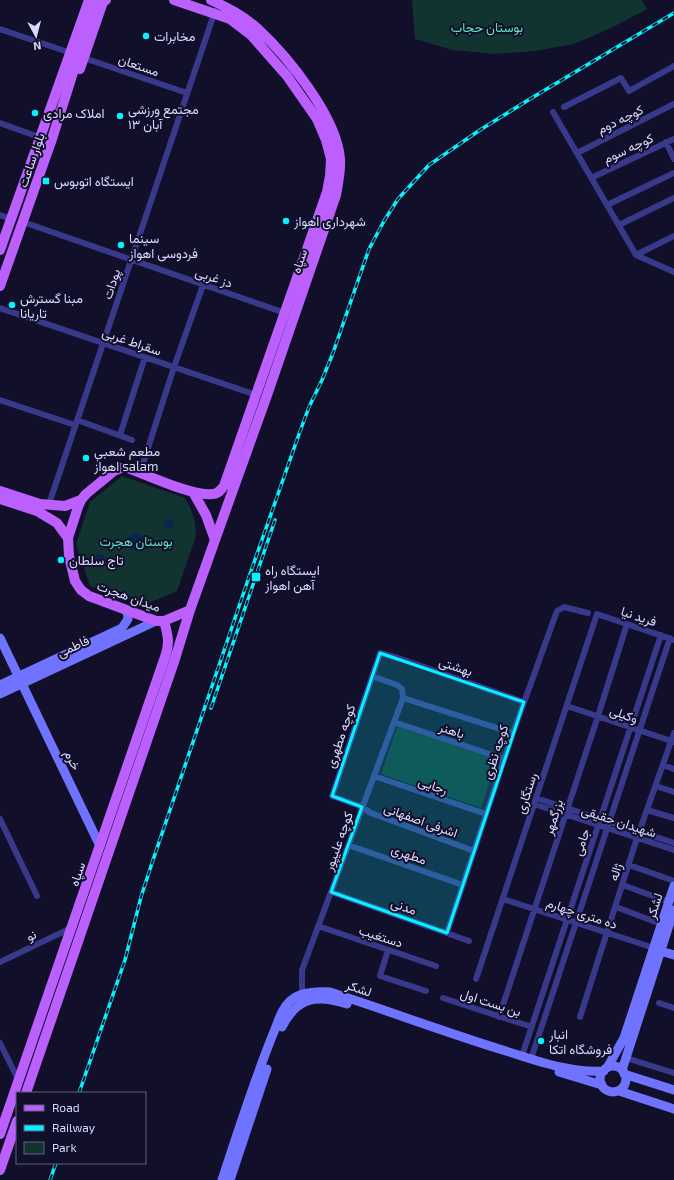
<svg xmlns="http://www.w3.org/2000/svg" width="674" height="1180" font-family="'Exo 2',Vazirmatn,sans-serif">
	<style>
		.green { fill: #123431 }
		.water { fill: #0a264e }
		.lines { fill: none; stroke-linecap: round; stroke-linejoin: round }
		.street { stroke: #38398a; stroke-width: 6 }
		.secondary { stroke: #6f73ff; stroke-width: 9 }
		.primary { stroke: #bb5fff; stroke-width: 10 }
		.rail-casing { stroke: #04f3ff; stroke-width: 3.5 }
		.rail { stroke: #120f2a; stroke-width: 2; stroke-dasharray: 6; stroke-linecap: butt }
		.marked { fill: #04f3ff; fill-opacity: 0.2; stroke: #04f3ff; stroke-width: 3; stroke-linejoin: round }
		.poi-dot { fill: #04f3ff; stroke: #120f2a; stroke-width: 1.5 }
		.labels { text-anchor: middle; stroke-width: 4; stroke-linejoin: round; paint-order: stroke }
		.park-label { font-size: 13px; fill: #5de5bc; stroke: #120f2a }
		.poi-label { font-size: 13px; fill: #dad8ff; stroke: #120f2a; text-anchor: start }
		.street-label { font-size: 13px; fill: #dad8ff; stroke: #120f2a }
	</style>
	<rect width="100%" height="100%" fill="#120f2a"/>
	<path class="green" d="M412,0H642L647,9L611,28L574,44L535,51L494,54L453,50L415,39Z
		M122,476L185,498L191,509L195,523L196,536L177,591L144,605L90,586L76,544L90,502Z
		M397,726L497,760L481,808L381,774Z"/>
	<path class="water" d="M164 524a5 5 0 1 1 10 0a5 5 0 1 1-10 0Z
		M127 542a9 9 0 1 1 18 0a9 9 0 1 1-18 0Z
		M95.5 558a4.5 4.5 0 1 1 9 0a4.5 4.5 0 1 1-9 0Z"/>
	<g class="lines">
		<path class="street" d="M0,29L65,51
			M84,58L187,93
			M564,107L621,78L629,91L674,66
			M553,112L636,255L674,272
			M0,123L39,137
			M666,142L674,159
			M577,153L674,104
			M591,178L674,139
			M607,205L674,173
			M0,215L11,219
			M23,222L285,313
			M619,225L674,198
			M636,255L674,236
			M0,308L256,395
			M0,400L75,425
			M77,420L132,440
			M120,435L145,357
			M140,473L174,367L203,285
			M49,504L215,11
			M403,698L513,733
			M567,706L674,742
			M394,722L504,759
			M663,765L674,769
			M374,776L486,814
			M656,786L674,792
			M536,798L674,843
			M534,804L674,850
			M647,810L674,818
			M0,819L37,896
			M348,845L463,885
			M474,851L371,813L362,807L332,796L380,653L401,659L524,702
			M629,865L674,881
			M623,885L669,902
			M331,892L469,941
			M503,899L654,948
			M616,907L661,924
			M318,926L436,966
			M447,933L513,733L557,611L564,607L588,613
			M388,950L380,976L426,991
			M0,962L71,928
			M476,979L597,614L674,640
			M302,994V970L403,698L402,689L397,685L372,676
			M443,998L532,1027
			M659,1003L674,1008
			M499,1017L598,716L627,624
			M580,1017L637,838L674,733
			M0,1043L19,1081
			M522,1056L661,635
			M626,1058L674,1073
			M531,1059L670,638"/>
		<path class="secondary" d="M0,638L100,846
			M0,685L122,628L128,619L127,610
			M0,694L156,621
			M660,951L674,955
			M282,1027C297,997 317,994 347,1004
			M600 1079a13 13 0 1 1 26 0a13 13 0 1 1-26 0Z
			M607,1068L624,1038L674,886
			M622,1070L674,910
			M559,1072L602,1085
			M624,1074L674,1090
			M619,1091L674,1109
			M222,1180C238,1131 254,1081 273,1034C278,1023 281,1009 290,1001C300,992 316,991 330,992C389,1011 447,1033 506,1051C538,1061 570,1073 604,1071
			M230,1180L267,1069"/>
		<path class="primary" d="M174,0L230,19L251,35L287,76L317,119L326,140L331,159L330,176L327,192L224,486C221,490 218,494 212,494C194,497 147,475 128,468H121L114,471L86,494L81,500L78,507L68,538L69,556L75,581L81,590L89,596L156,621H164L190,610L215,540L206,515L193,492
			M211,0C228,8 244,16 258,29C288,57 337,117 340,159C341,171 338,183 336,195L266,398L215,540
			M80,69L103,2L106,0
			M0,250L89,0
			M0,286L52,139L96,0
			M0,491L40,504L65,506L81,500
			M0,499L37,511L57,523L68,538
			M26,1093L174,662L190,610
			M0,1134L165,657C170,644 168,635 164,621
			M0,1170L17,1121"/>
		<g class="rail-casing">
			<path id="rail" d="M211,708L275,520
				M79,1093L125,960L141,897L152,863L250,574L298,437L309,407L322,380L333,353L369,249L384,221L398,199L429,165L480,130L530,99L674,13
				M50,1180L56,1163"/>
		</g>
		<use href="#rail" class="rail"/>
	</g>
	<path class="marked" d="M380,653L524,702L447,933L331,892L362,807L332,796Z"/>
	<g class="poi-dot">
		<circle cx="146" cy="36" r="4"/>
		<circle cx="35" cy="113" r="4"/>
		<circle cx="120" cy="116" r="4"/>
		<rect x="42" y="177" width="8" height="8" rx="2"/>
		<circle cx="286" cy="221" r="4"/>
		<circle cx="121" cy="245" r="4"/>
		<circle cx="12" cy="305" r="4"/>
		<circle cx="86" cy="458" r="4"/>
		<circle cx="61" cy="560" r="4"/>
		<rect x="251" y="572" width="10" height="10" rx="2"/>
		<circle cx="541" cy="1041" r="4"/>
	</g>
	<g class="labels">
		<g class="park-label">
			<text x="487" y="32">بوستان حجاب</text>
			<text x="136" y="546">بوستان هجرت</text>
		</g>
		<g class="poi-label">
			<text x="154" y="41">مخابرات</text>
			<text x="128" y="114">مجتمع ورزشی<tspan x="128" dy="15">۱۳ آبان</tspan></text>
			<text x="43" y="118">املاک مرادی</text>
			<text x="54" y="186">ایستگاه اتوبوس</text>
			<text x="294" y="226">شهرداری اهواز</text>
			<text x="129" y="243">سینما<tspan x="129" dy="15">فردوسی اهواز</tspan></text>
			<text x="20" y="303">مبنا گسترش<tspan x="20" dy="15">تاریانا</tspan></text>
			<text x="94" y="456">مطعم شعبي<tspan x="94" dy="15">اهواز salam</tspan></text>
			<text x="69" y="565">تاج سلطان</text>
			<text x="265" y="575">ایستگاه راه<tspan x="265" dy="15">آهن اهواز</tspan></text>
			<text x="549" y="1039">انبار<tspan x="549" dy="15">فروشگاه اتکا</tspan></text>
		</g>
		<g class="street-label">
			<text transform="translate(139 65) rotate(19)" y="5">مستعان</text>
			<text transform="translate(620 119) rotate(-26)" y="5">کوچه دوم</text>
			<text transform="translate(628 148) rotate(-25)" y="5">کوچه سوم</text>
			<text transform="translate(31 160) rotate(-71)" y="5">بلوار ساعت</text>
			<text transform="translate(299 261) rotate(-71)" y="5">سپاه</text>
			<text transform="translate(214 277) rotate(19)" y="5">دز غربی</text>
			<text transform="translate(111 284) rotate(-72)" y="5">پودات</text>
			<text transform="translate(132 341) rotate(19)" y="5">سقراط غربی</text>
			<text transform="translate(129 596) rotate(20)" y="5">میدان هجرت</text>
			<text transform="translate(639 616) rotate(18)" y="5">فرید نیا</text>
			<text transform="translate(73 646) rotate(-25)" y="5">فاطمی</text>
			<text transform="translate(456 666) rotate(19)" y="5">بهشتی</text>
			<text transform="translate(624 714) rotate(19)" y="5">وکیلی</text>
			<text transform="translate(452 730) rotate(18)" y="5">باهنر</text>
			<text transform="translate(340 736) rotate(-71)" y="5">کوچه مطهری</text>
			<text transform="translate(495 752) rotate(-72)" y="5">کوچه نظری</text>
			<text transform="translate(73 760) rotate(64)" y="5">خرم</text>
			<text transform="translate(433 785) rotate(19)" y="5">رجایی</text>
			<text transform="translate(526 793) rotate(-72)" y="5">رستگاری</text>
			<text transform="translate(553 817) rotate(-72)" y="5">بزرگمهر</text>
			<text transform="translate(421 820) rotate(20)" y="5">اشرفی اصفهانی</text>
			<text transform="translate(619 821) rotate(18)" y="5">شهیدان حقیقی</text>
			<text transform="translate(338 841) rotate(-70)" y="5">کوچه علیپور</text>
			<text transform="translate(581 842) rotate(-72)" y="5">جامی</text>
			<text transform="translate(409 854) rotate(19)" y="5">مطهری</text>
			<text transform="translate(615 872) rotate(-73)" y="5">ژاله</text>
			<text transform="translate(77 874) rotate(-71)" y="5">سپاه</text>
			<text transform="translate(404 906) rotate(20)" y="5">مدنی</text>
			<text transform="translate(654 906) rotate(-72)" y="5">لشکر</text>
			<text transform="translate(582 913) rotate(18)" y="5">ده متری چهارم</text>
			<text transform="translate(31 935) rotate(-25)" y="5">نو</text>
			<text transform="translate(381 936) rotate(18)" y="5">دستغیب</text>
			<text transform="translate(359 988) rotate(19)" y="5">لشکر</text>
			<text transform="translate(491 1002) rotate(18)" y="5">بن بست اول</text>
		</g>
	</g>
	<rect x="16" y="1092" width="130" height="72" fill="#120f2a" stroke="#625f7f"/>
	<rect x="24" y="1105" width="20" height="6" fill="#bb5fff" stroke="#625f7f"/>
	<text x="52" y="1112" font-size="12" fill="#dad8ff">Road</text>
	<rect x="24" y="1125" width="20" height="6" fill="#04f3ff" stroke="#625f7f"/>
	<text x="52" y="1132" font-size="12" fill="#dad8ff">Railway</text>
	<rect x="24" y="1142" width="20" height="12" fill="#123431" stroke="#625f7f"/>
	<text x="52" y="1152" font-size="12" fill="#dad8ff">Park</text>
	<g transform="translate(36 36) rotate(173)" stroke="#120f2a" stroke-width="3" paint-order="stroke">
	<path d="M0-3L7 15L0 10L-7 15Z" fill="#dad8ff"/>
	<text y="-6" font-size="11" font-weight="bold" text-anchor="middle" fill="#dad8ff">N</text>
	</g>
</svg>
